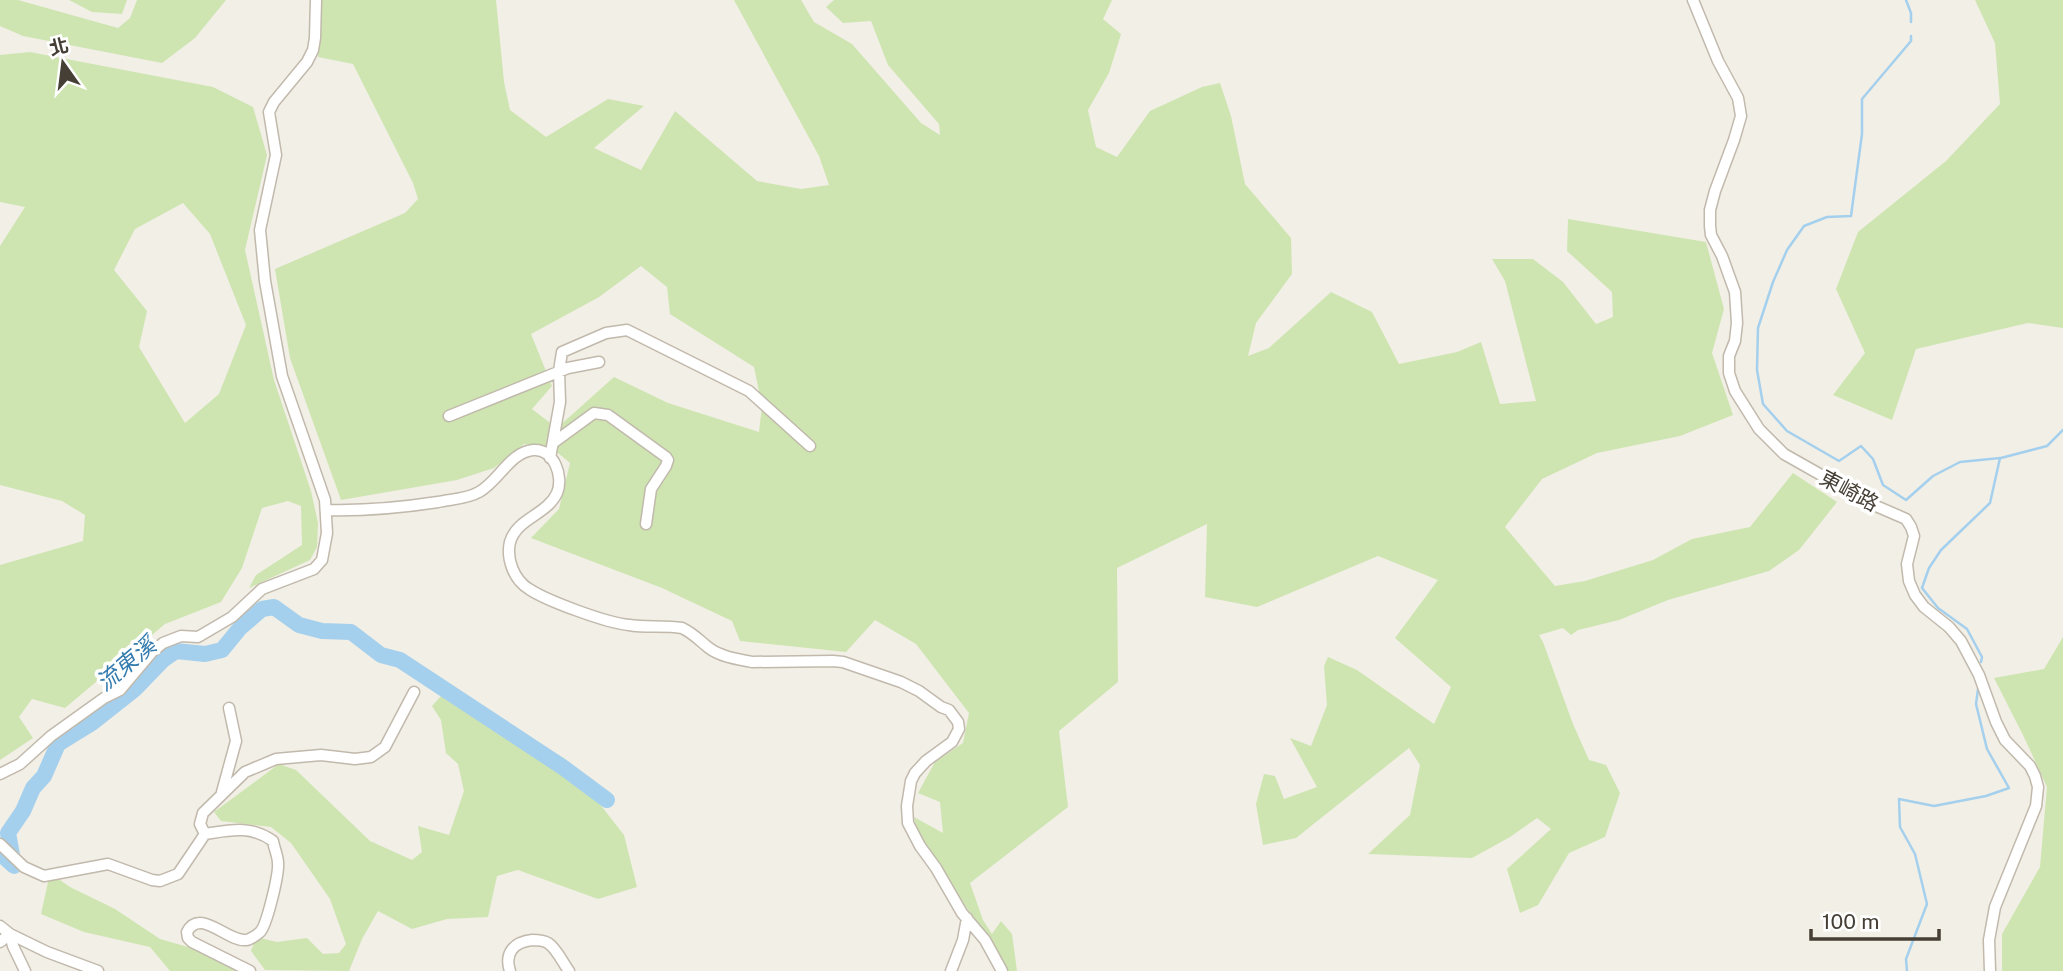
<svg xmlns="http://www.w3.org/2000/svg" width="2063" height="971" font-family="'Public Sans','Noto Sans TC',sans-serif">
	<style>
		.green { fill: #cee5b1; fill-rule: evenodd }
		.lines { fill: none; stroke-linecap: round; stroke-linejoin: round }
		.stream { stroke: #a5d0ed; stroke-width: 2.5 }
		.river { stroke: #a5d0ed; stroke-width: 16 }
		.minor-casing { stroke: #c1b9ac; stroke-width: 13 }
		.minor { stroke: #fff; stroke-width: 10 }
		.labels { text-anchor: middle; stroke-width: 7; stroke-linejoin: round; paint-order: stroke }
		.street-label { font-size: 21px; fill: #453f36; stroke: #fff }
		.water-label { font-size: 23px; font-style: italic; fill: #337aad; stroke: #fff }
	</style>
	<rect width="100%" height="100%" fill="#f2efe6"/>
	<path class="green" d="M0,0H18L118,28L130,18L137,0H226L195,38L162,63L23,36L0,26Z
		M69,0H127L122,14L92,12Z
		M322,0H496L504,82L510,110L546,137L608,99L644,106L594,148L641,170L675,111L757,181L801,189L829,185L819,156L734,0H801L814,22L852,44L921,123L940,135L939,124L888,65L871,21L843,23L826,7L834,0H1112L1103,19L1121,34L1109,73L1088,110L1096,147L1117,157L1150,111L1202,87L1220,83L1231,116L1245,184L1291,238L1292,274L1256,323L1248,356L1269,348L1331,292L1372,312L1399,364L1457,352L1481,342L1500,404L1536,401L1505,281L1492,259H1533L1563,282L1596,324L1613,317L1612,292L1567,251L1568,219L1706,242L1724,309L1712,353L1733,415L1680,436L1597,453L1542,479L1505,527L1555,586L1585,581L1653,560L1692,539L1750,527L1793,473L1837,502L1799,550L1769,571L1668,600L1619,620L1578,630L1571,635L1563,628L1539,635L1543,642L1573,724L1589,760L1606,765L1620,793L1605,837L1569,853L1538,905L1520,913L1507,869L1551,829L1537,818L1510,837L1472,858L1368,854L1410,815L1420,765L1409,748L1296,838L1263,845L1256,804L1264,774L1275,776L1284,799L1317,787L1290,738L1311,746L1327,705L1324,666L1328,657L1357,670L1434,724L1451,687L1395,638L1438,580L1378,556L1257,607L1205,597L1207,524L1117,568L1118,682L1059,731L1068,807L970,883L983,920L992,934L1001,921L1012,934L1017,971H1006C999,958 993,945 985,933C968,908 916,843 914,817L943,833L940,802L918,793L935,762L963,743L969,713L916,644L875,620L846,652L740,641L732,621L662,588L531,538L559,509L570,463L552,448L524,444L494,468L457,480L341,500L290,358L275,269L405,213L418,199L413,183L353,64L318,57ZM641,266L667,287L670,314L754,367L762,406L759,432L668,403L614,377L557,428L532,409L552,386L531,334L599,297Z
		M1975,0H2063V328L2028,323L1916,349L1892,420L1833,395L1865,353L1836,289L1858,232L1946,161L2000,104L1995,43Z
		M30,52L213,87L253,107L267,155L245,250L274,380L311,491L318,523L317,547L310,560L249,588L256,575L302,545L301,506L288,501L262,508L242,568L221,602L165,624L65,708L32,699L19,717L33,738L0,760V565L83,541L85,515L62,501L0,485V246L25,207L0,202V55ZM183,203L210,234L246,325L219,394L185,423L139,347L147,311L114,270L135,229Z
		M2063,637V971H2002V934L2040,867L2047,787L2023,735L1994,678L2044,669Z
		M441,696L564,758L624,835L637,887L598,899L518,870L497,876L488,917L447,919L412,929L378,911L362,939L349,971L265,970L251,951L256,937L277,942L307,938L323,954L339,953L346,944L330,899L291,843L271,827L221,821L214,812L279,764L296,770L370,841L412,860L422,852L418,826L449,835L464,791L458,764L446,753L441,720L432,706Z
		M50,873L70,887L115,909L160,939L247,964L252,971H170L150,947L84,932L41,914Z"/>
	<g class="lines">
		<path class="stream" d="M1906,0L1911,13V22
			M1911,36V41L1862,99V134L1851,216L1827,217L1804,226L1787,250L1773,282L1758,328L1757,370L1763,404L1787,431L1839,461L1861,446L1873,459L1883,485L1906,500L1933,476L1960,462L2000,458L1990,503L1941,550L1929,568L1922,588L1938,608L1967,629L1982,657L1981,662
			M2001,458L2047,446L2063,430
			M1907,971L1906,959L1927,904L1915,854L1900,827L1899,799L1934,806L1986,796L2009,788L1987,749L1976,704L1978,689"/>
		<path class="river" d="M0,853L14,866L8,833L23,811L33,788L44,776L58,744L92,723L135,689L163,660L176,651L205,654L222,650L240,628L262,609L274,607L299,625L322,631L351,632L381,655L400,660L564,768L607,800"/>
		<g class="minor-casing">
			<path id="minor" d="M1693,0L1718,61L1738,98L1741,116L1734,140L1715,191L1710,210V226L1711,235L1722,256L1735,292L1737,323L1735,341L1729,356V373L1735,391L1759,429L1784,454L1876,506L1906,519L1911,527L1914,536L1907,564L1909,581L1915,595L1924,607L1949,627L1961,641L1979,675L1996,722L2005,740L2030,766L2035,776L2038,787L2036,806L1995,907L1989,940L1990,971
				M449,416L568,368L599,362
				M553,443L594,413L608,415L666,457L668,460L666,466L651,489L646,524
				M550,458L560,402L559,371L562,352L606,333L627,330L749,391L810,446
				M327,510C366,511 399,508 438,502C452,499 467,499 479,492C498,482 510,452 533,450C554,448 564,477 557,493C547,515 517,518 510,542C506,559 514,580 529,589C547,601 607,623 629,625C646,628 664,625 682,628C693,633 700,641 709,648C721,657 738,659 752,662L833,661L843,662L901,682L919,691L941,707L949,710L958,722L959,729L952,742L926,761L915,773L911,781L907,806L908,823L920,846L936,868L962,913L985,940L1002,971
				M0,774L20,764L51,736L104,698L120,690L152,652L163,643L181,636L198,637L232,617L262,589L314,569L322,560L327,533L325,500L282,376L265,281L260,230L276,155L269,112L274,102L307,62L313,50L315,38L316,0
				M222,792L236,741L229,708
				M0,844L24,867L44,876L108,864L152,880L160,881L178,874L205,834
				M0,926L10,934L47,952L98,971
				M0,942L10,934L13,946L25,971
				M250,971L192,942L188,938L187,932C200,907 227,942 246,940C249,940 257,935 260,932C267,925 279,874 278,863C278,856 274,848 273,841C251,825 231,830 205,834L200,824L203,813L245,772L276,759L321,755L355,759L371,757L385,747L414,692
				M510,971C504,953 514,942 532,940C538,940 543,940 548,943C557,949 563,963 569,971
				M951,971L963,940L967,918"/>
		</g>
		<use href="#minor" class="minor"/>
	</g>
	<g class="labels">
		<g class="street-label">
			<text transform="translate(1849 491) rotate(28)" y="7">東崎路</text>
		</g>
		<g class="water-label">
			<text transform="translate(126 664) rotate(-40)" y="8">流東溪</text>
		</g>
	</g>
	<g transform="translate(63 63) rotate(346)" stroke="#ffffff" stroke-width="5" paint-order="stroke">
	<path d="M0-5L12 26L0 18L-12 26Z" fill="#453f36"/>
	<text y="-10" font-size="19" font-weight="bold" text-anchor="middle" fill="#453f36">北</text>
	</g>
	<path d="M1811 929v10h128v-10" fill="none" stroke="#453f36" stroke-width="3.5"/>
	<text x="1822" y="929" font-size="21" fill="#453f36" stroke="#ffffff" stroke-width="5" paint-order="stroke">100 m</text>
</svg>
